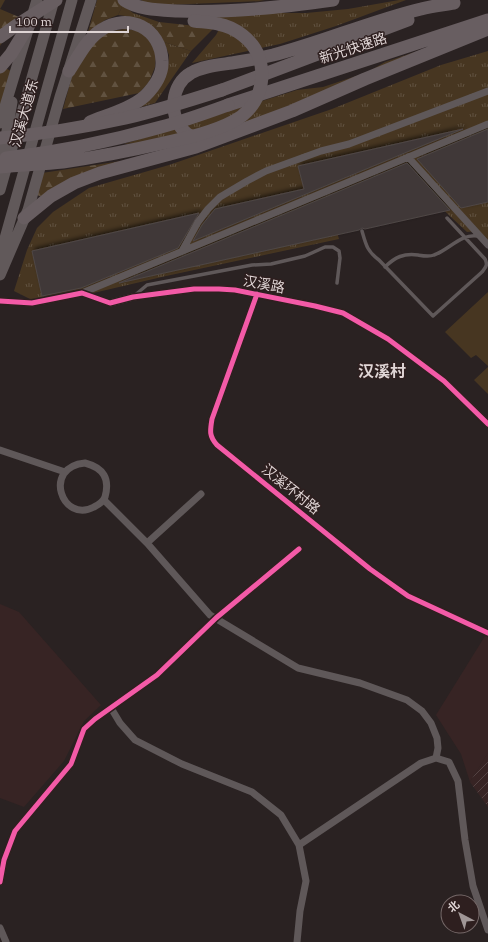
<svg xmlns="http://www.w3.org/2000/svg" width="488" height="942" font-family="'IBM Plex Serif','Noto Sans SC',serif">
	<style>
		.built { fill: #372424 }
		.industrial { fill: url(#industrial-furrows) }
		.grass { fill: url(#grass-tufts) }
		.forest { fill: url(#forest-firs) }
		.park { fill: #473621 }
		.building { fill: #3f3938; stroke: #4f4746; filter: url(#shadow) }
		.lines { fill: none; stroke-linecap: round; stroke-linejoin: round }
		.lane { stroke: #5f5859; stroke-width: 3.5 }
		.street { stroke: #5f5859; stroke-width: 7 }
		.primary { stroke: #61595a; stroke-width: 11 }
		.highway { stroke: #685e61; stroke-width: 13 }
		.highway-bridge { stroke: #685e61; stroke-width: 13 }
		.cycleway-casing { stroke: #2e1f1f; stroke-width: 8 }
		.cycleway { stroke: #f35aa7; stroke-width: 5 }
		.labels { text-anchor: middle; stroke-width: 3; stroke-linejoin: round; paint-order: stroke }
		.street-label { font-size: 14px; fill: #dfd5d5; stroke: #2e1f1f }
		.quarter-label { font-size: 16px; font-weight: bold; fill: #dfd5d5; stroke: #2e1f1f }
	</style>
	<defs>
		<pattern id="industrial-furrows" width="10" height="10" patternUnits="userSpaceOnUse"><rect width="10" height="10" fill="#372424"/><path d="M-1 1l2-2M0 10L10 0M9 11l2-2" fill="none" stroke="#544343"/></pattern>
		<pattern id="grass-tufts" width="24" height="20" patternUnits="userSpaceOnUse"><rect width="24" height="20" fill="#473621"/><path d="M3 7l-1-3M5 7V3M7 7l1-3M15 17l-1-3M17 17v-4M19 17l1-3" fill="none" stroke="#615240"/></pattern>
		<pattern id="forest-firs" width="22" height="20" patternUnits="userSpaceOnUse"><rect width="22" height="20" fill="#473621"/><path d="M5 1l3.5 6h-7zM16 11l3.5 6h-7z" fill="#615240"/></pattern>
		<filter id="shadow"><feDropShadow dx="2.5" dy="-2.5" stdDeviation="2" flood-color="#0009"/></filter>
	</defs>
	<rect width="100%" height="100%" fill="#2a2222"/>
	<path class="built" d="M0,604L19,612L101,705L84,721L64,761L24,807L0,798Z
		M485,636L488,637V753L470,782L461,754L436,715Z"/>
	<path class="industrial" d="M488,753V807L470,782Z"/>
	<path class="grass" d="M141,0H259L265,1L165,5L147,3Z
		M399,0H406L336,26L280,44L192,63L216,35L224,20L196,18L245,13H306L348,9Z
		M123,5L133,13L159,22L155,29C142,19 135,17 118,15Z
		M164,42L191,51L155,103L137,108L168,66L169,55Z
		M436,45L237,127L149,142L124,144L297,90L323,87L368,72L385,62Z
		M488,51V241L477,231L467,232L420,188L331,210L339,239L166,276L42,305L14,291L27,250L37,228L53,212L89,188L169,165L332,109L441,65Z"/>
	<path class="forest" d="M0,0H5L0,9L19,17L0,46Z
		M97,0H119L123,5L118,15L105,20L88,32Z
		M159,22L214,28L191,51L164,42L155,29Z
		M125,29L139,31L149,40L156,53L155,67L149,82L139,93L63,109L72,76L88,50L105,32Z
		M5,68L11,71L0,108V72Z
		M121,161L42,197L37,195L42,173Z"/>
	<path class="park" d="M488,292V366L476,355L471,358L445,332Z
		M488,367V394L474,380Z"/>
	<path class="building" d="M463,129L407,152L193,241L202,225L215,209L304,189L298,166Z
		M488,129V202L461,208L417,159Z
		M407,163L450,210L365,229L362,228L359,230L119,283Z
		M199,213L178,248L81,288L42,296L32,251Z"/>
	<g class="lines">
		<path class="lane" d="M362,231C366,245 367,251 379,260L433,316L482,272C486,267 488,265 485,259L447,218
			M385,267C395,257 404,253 418,255C424,256 429,257 434,255C449,250 461,233 478,236
			M134,296L147,285L252,265L271,264L305,256L325,247H333L339,251L340,258L337,283"/>
		<path class="street" d="M408,157L488,245
			M182,251L198,222L208,209L220,197L247,181L266,171L321,151L349,144L488,91
			M82,293L488,124
			M257,294L212,419C210,431 209,436 217,445L370,569L408,596L488,633
			M0,301L32,303L82,293L110,303L133,297L194,289H219L235,290L315,306L343,313L388,339L444,381L488,424
			M0,450L65,472
			M85,463C104,468 110,479 105,497C103,502 98,505 94,507C62,524 42,467 85,463Z
			M104,500L147,543L210,615L298,668L360,683L407,700L422,711L431,723L437,738L438,748L436,758
			M147,543L201,494
			M111,708L120,723L135,740L182,764L252,792L281,815L299,845L306,881L300,911L297,942
			M299,845L421,763L436,758L449,762L458,781L465,840L473,886L488,930
			M0,882L4,860L15,831L71,764L84,729L95,719L157,675L216,618L299,549
			M0,928L6,942"/>
		<path class="primary" d="M0,123L37,0
			M2,160L12,102
			M0,190L54,0
			M0,256L72,0
			M0,275L28,210L60,97L91,0"/>
		<path class="highway" d="M124,0C138,10 161,10 178,11C230,13 282,7 333,0
			M0,67L11,54L30,23
			M69,71C78,57 87,39 101,30C128,12 161,28 162,61C163,74 154,87 145,96C132,108 107,115 90,122
			M222,90L408,20
			M228,105L488,20
			M200,137C194,138 189,136 184,131C168,116 171,84 191,73C203,66 218,65 232,63C246,61 260,58 273,55C323,42 371,21 421,9C432,6 443,5 454,3
			M24,218L51,196L74,183L100,173L196,147L292,111L365,79L488,29"/>
		<path class="highway-bridge" d="M0,37L14,27L56,0
			M0,138C42,134 85,127 126,118C159,110 191,100 222,90
			M6,158C58,152 111,141 161,127C184,121 206,113 228,105
			M0,167C21,165 42,164 63,162C98,157 133,150 168,142C190,137 213,132 234,121C258,108 267,82 259,57C253,40 235,27 218,24C210,22 202,22 194,21"/>
		<g class="cycleway-casing">
			<path id="cycleway" d="M257,294L212,419C210,431 209,436 217,445L370,569L408,596L488,633
				M0,301L32,303L82,293L110,303L133,297L194,289H219L235,290L315,306L343,313L388,339L444,381L488,424
				M0,882L4,860L15,831L71,764L84,729L95,719L157,675L216,618L299,549"/>
		</g>
		<use href="#cycleway" class="cycleway"/>
	</g>
	<g class="labels">
		<g class="street-label">
			<text transform="translate(353 48) rotate(-18)" y="5">新光快速路</text>
			<text transform="translate(24 113) rotate(-74)" y="5">汉溪大道东</text>
			<text transform="translate(264 284) rotate(11)" y="5">汉溪路</text>
			<text transform="translate(291 489) rotate(39)" y="5">汉溪环村路</text>
		</g>
		<g class="quarter-label">
			<text x="382" y="377">汉溪村</text>
		</g>
	</g>
	<g transform="translate(460 914) rotate(319)"><circle r="19" fill="#2e1f1f" stroke="#756868"/>
	<path d="M0-3L7 15L0 10L-7 15Z" fill="#a09696"/>
	<text y="-6" font-size="11" font-weight="bold" text-anchor="middle" fill="#dfd5d5">北</text>
	</g>
	<path d="M10 26v6h118v-6" fill="none" stroke="#dfd5d5" stroke-width="2"/>
	<text x="16" y="26" font-size="12" fill="#dfd5d5" stroke="#2e1f1f" stroke-width="3" paint-order="stroke">100 m</text>
</svg>
